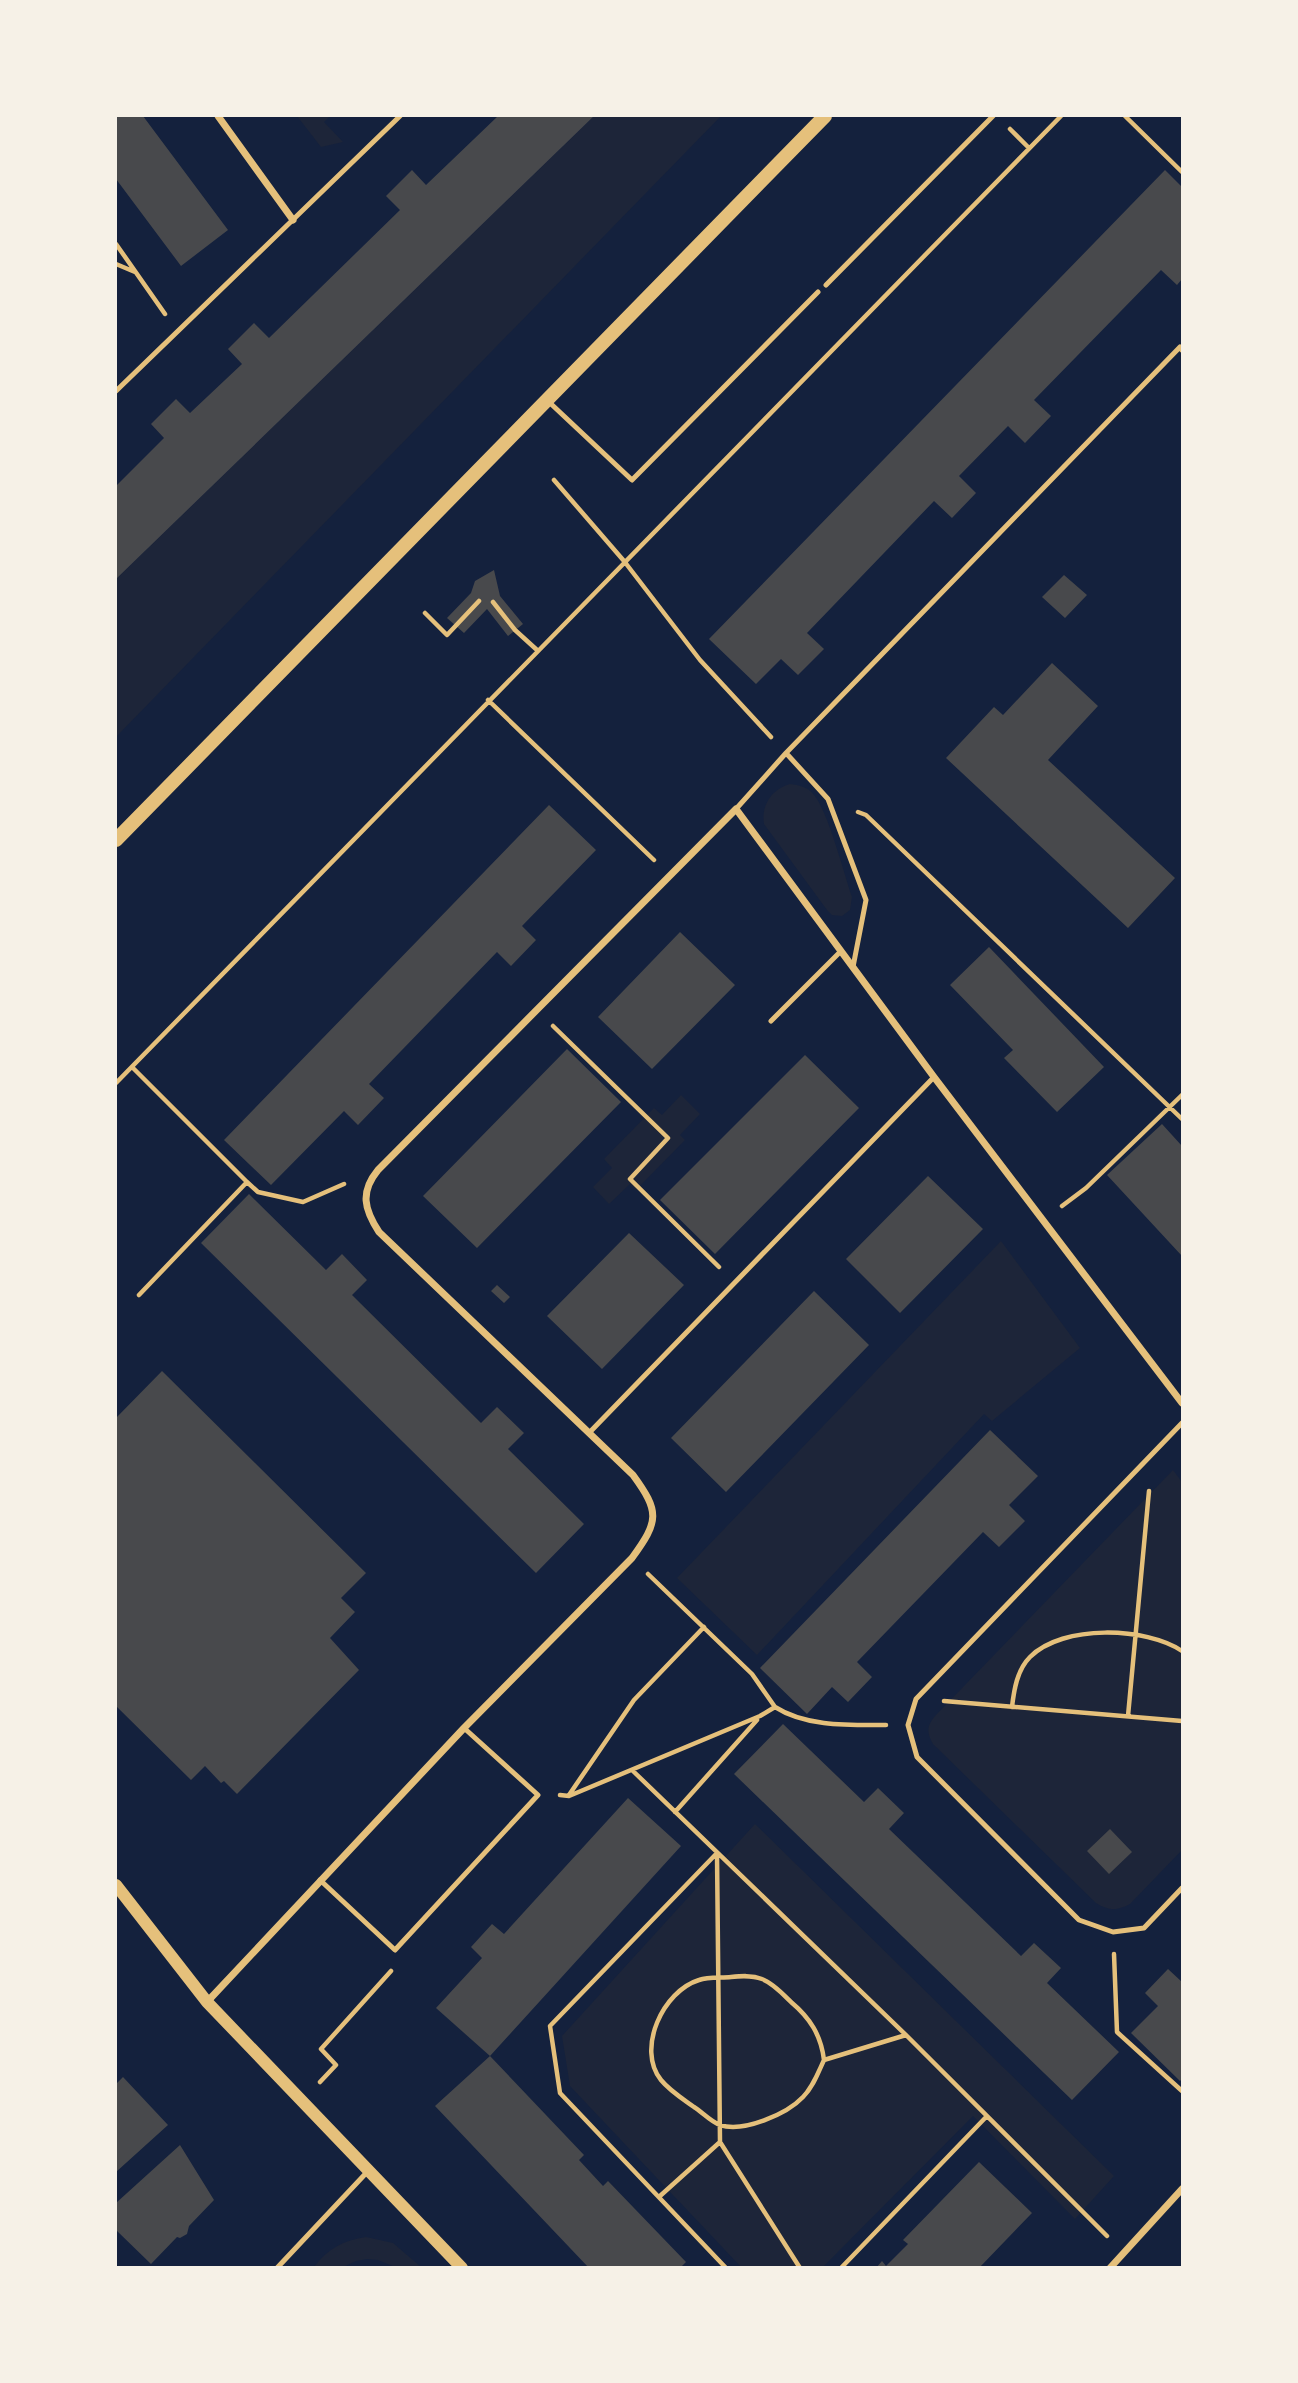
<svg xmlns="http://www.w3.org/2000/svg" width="1298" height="2383" font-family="Mulish,sans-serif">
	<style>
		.green { fill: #1d2539 }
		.building { fill: #48494c }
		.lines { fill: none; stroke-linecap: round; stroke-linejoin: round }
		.path { stroke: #e5c07b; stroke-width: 4.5 }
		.service { stroke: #e5c07b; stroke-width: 5 }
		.minor { stroke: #e5c07b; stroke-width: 7 }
		.tertiary { stroke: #e5c07b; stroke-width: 12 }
		.secondary { stroke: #e5c07b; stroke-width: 14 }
	</style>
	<rect width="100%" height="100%" fill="#14213d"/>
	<path class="green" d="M297,116H330L324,122L343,142L321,147Z
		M594,116H721L116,737V579Z
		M790,784C799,785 808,787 814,795C828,811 844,874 852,897L850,910L842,916L832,915L827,910L764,824C761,805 772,789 790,784Z
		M681,1095L700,1114L680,1135L685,1140L636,1190L630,1184L609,1204L593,1187L612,1168L604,1159L654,1108L662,1115Z
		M1001,1241L1080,1348L992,1421L984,1414L757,1655L677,1578Z
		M1173,1470L1182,1482V1850L1130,1904C1117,1911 1109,1911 1096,1903L933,1744C926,1732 927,1725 936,1715Z
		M755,1824L1114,2176L1075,2219L973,2116L823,2267H741L570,2086L562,2036Z
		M366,2237L393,2243L421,2267H395L378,2260L367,2259L356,2261L343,2267H314C327,2249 344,2240 366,2237Z"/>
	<path class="building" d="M116,116H143L228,230L181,266L116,179Z
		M498,116H594L116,579V486L164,438L151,424L176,399L190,413L242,364L228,349L254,323L269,338L400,210L386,196L412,170L426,185Z
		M1165,170L1182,187V279L1177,285L1161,270L1034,400L1051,416L1025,443L1008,426L959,476L976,493L952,518L934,501L807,633L824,649L798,675L781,659L756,684L709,639Z
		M494,570L500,596L523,624L508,636L487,609L464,633L447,618L471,593L475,581Z
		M1064,575L1087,595L1065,618L1042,597Z
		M1052,663L1098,706L1048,760L1175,878L1128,928L946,758L994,707L1003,715Z
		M549,805L596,850L522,926L536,940L511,966L497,952L369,1084L384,1098L358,1125L344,1111L271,1185L224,1140Z
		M680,932L735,985L652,1069L598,1017Z
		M989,947L1104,1067L1057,1112L1004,1058L1013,1050L950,985Z
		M567,1049L621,1102L477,1248L423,1196Z
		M805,1055L859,1108L715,1254L660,1200Z
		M1162,1124L1182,1146V1256L1107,1175Z
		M928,1176L983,1229L900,1313L846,1259Z
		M249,1194L326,1270L342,1254L367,1280L352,1295L481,1423L497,1407L524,1433L508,1449L584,1524L536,1573L201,1243Z
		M629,1233L684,1285L602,1369L547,1316Z
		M497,1285L510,1297L504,1303L491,1291Z
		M814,1291L869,1345L726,1492L671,1438Z
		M162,1371L366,1573L341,1598L355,1612L330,1638L359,1670L237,1794L224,1781L221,1783L205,1766L191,1780L116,1706V1418Z
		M990,1430L1038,1476L1009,1505L1025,1521L999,1547L983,1532L857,1662L872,1677L848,1702L832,1687L807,1714L760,1668Z
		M783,1724L864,1802L878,1788L904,1813L889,1829L1021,1956L1034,1943L1061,1968L1047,1983L1119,2052L1072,2100L734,1774Z
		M628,1798L681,1846L490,2056L584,2155L579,2160L603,2186L608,2181L686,2262L682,2266L684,2268H589L435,2106L490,2056L436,2008L482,1958L471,1947L492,1924L504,1934Z
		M1110,1829L1132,1852L1109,1874L1087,1851Z
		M1168,1969L1182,1982V2079L1180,2081L1131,2033L1158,2006L1145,1993Z
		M123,2077L168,2125L116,2172V2084Z
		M180,2145L214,2200L189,2226L187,2234L180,2238L177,2237L151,2264L116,2230V2203Z
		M979,2162L1032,2213L979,2268H876L882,2261L886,2266L908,2244L903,2240Z"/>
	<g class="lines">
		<path class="path" d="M1125,116L1182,172
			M1010,129L1029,148
			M116,244L165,314
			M116,264L135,272
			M554,480L624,561L700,660L771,737
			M493,602L515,630L537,650
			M425,613L447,635L479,601
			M488,700L654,860
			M858,812L866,815L1182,1119
			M553,1026L668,1138L630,1179L719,1267
			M132,1067L247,1182
			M116,1083L1061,116
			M1062,1206L1086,1188L1182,1095
			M139,1295L247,1182L258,1192L303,1202L344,1184
			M648,1574L752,1674L775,1707
			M944,1701L1182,1721
			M1012,1707C1014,1690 1017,1670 1030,1657C1063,1624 1146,1627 1182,1651
			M1128,1716L1149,1491
			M633,1771L906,2035L1107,2236
			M560,1795L569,1796L760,1716L775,1707C806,1727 850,1725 886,1725
			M569,1795L634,1700L704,1627
			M675,1812L757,1720
			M717,1853L550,2026L560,2093L726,2268
			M1114,1954L1117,2032L1182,2091
			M824,2060C821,2035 810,2018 791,2002C783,1994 773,1983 762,1979C752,1975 741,1976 731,1977C721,1978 708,1977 699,1980C663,1991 636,2049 661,2080C670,2091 683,2099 694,2107C702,2112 711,2122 720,2125C743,2133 787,2114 803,2097C813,2087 818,2073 824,2060L906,2035
			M320,2082L336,2065L321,2049L391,1971
			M720,2142L800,2268
			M660,2196L720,2142L717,1854
			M841,2268L987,2116"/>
		<path class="service" d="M826,285L993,116
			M116,391L400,116
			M549,402L632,480L818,292
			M786,753L828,799L866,900L853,967
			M736,809L786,753L1180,347L1182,350
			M771,1021L841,951
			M1182,1423L916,1699L908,1725L917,1757L1079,1920L1113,1932L1144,1928L1182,1888
			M589,1433L934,1077
			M320,1880L395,1950L538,1795L464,1728
			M277,2268L369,2170"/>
		<path class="minor" d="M218,116L293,220
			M207,2002L464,1728L632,1558C659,1521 660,1512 633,1475L379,1232C364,1209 360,1192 378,1170L736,809L934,1077L1182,1403
			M1110,2268L1182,2189"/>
		<path class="tertiary" d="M116,1885L207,2002L462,2268"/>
		<path class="secondary" d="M116,840L825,116"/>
	</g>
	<rect width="1298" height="2383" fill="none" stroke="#f6f1e7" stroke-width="234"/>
</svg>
